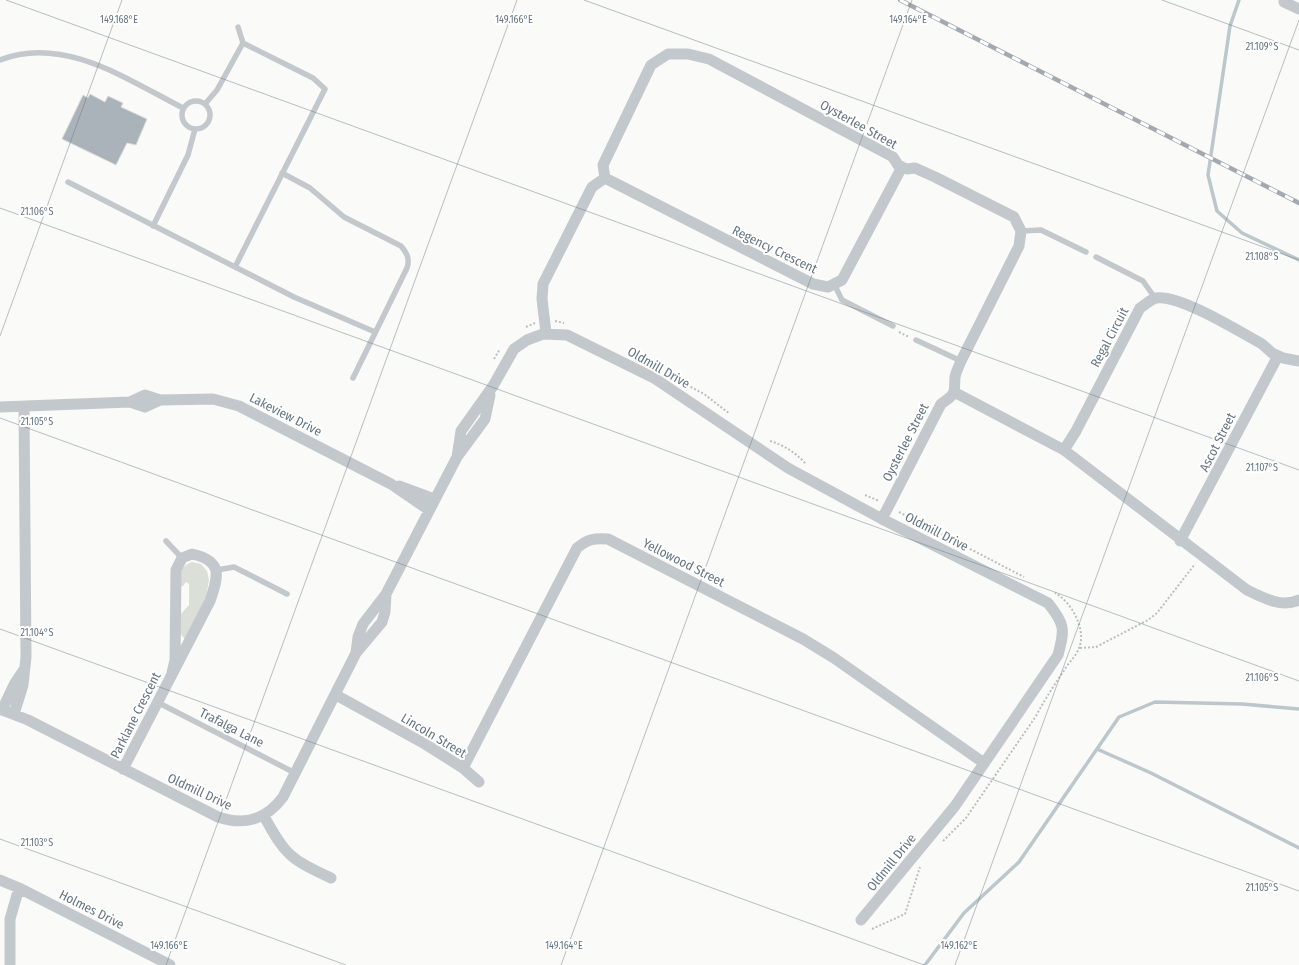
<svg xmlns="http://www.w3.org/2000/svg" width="1299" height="965" font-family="'Fira Sans Condensed',sans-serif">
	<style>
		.green { fill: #dadfd7 }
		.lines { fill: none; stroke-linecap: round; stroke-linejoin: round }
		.stream { stroke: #bbc7cb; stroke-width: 3.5 }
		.building { fill: #aab3b9; stroke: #dcdcda }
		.path { stroke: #bbbfc2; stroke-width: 2; stroke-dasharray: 2 2; stroke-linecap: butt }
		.lane { stroke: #c3c8cc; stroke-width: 5.5 }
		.street { stroke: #c3c8cc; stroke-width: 11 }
		.rail-casing { stroke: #a2aab0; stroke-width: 4.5 }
		.rail { stroke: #fff; stroke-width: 3; stroke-dasharray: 9; stroke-linecap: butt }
		.ticks { fill: none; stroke: #657683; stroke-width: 1; stroke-opacity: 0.45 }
		.labels { text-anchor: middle; stroke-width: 4; stroke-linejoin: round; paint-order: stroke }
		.street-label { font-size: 13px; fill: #657683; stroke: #fff }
		.ticks-label { font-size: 10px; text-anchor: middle; fill: #657683; stroke: #fff; stroke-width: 4; stroke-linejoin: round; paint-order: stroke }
	</style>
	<rect width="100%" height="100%" fill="#fafaf8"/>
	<path class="green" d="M192,562L201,564L207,571L209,580L206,597L186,638H184L180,634V615L189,605V584L186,582L183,586H180C180,575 180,566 192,562Z"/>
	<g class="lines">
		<path class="stream" d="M1239,0L1230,26L1208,175L1217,211L1242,233L1299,260
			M1097,749L1151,773L1299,848
			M925,965L964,913L1019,862L1119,717L1155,702L1242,704L1299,709"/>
	</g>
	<path class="building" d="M90,94L105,102L108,96L123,103L121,107L147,119L136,145L127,143L116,165L62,139L83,95L88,98Z"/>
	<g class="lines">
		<path class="path" d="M555,321L564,323
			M526,327L535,323
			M899,332L909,337
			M494,359L500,349
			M687,385L704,394L730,414
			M770,441C784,445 796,453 806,464
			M865,495L879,501
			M899,512L1024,577
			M1080,648L1096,647L1148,620L1157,613L1195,564
			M943,841L966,818L1036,716C1045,699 1055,684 1065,669C1069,662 1077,655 1079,648C1087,630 1071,601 1055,593
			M872,929L905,914L920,867"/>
		<path class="lane" d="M238,27L243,43
			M0,60C64,35 128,80 183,108
			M182 115a14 14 0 1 1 28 0a14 14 0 1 1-28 0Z
			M205,104L217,90L243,43L313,78L325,89L235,267
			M282,173L310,188L344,217L401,246C407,253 410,259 407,268L353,378
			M68,182L294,297L375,332
			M153,226L188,155L195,129
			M1021,231L1041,230L1086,252
			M1096,257L1143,281L1155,298
			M834,284L842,300L893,326
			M916,340L961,361
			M166,541L182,558
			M217,570L234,567L287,594
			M157,702L295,773"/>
		<path class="street" d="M1284,2L1299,9
			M605,178L813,284L828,287L842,280L902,167
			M546,333L542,299L543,284L592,187L605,178L603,165L651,65L668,54H688L709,59L893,157L898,165L902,167L907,169L915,168L935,177L1014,217L1021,231L1019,246L961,361C959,366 956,372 955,377C954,393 957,393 941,404L882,519
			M954,392L1064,450L1247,590C1263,598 1282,608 1299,600
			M130,402L145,395L160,400L213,399L239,406L391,484L429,510
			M0,407L130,402L145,407L160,400
			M1064,450L1076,431L1140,308C1145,305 1151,299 1156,298C1179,294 1240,332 1262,344L1272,353L1283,358L1299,361
			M457,457L461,431L493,386L514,349L527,340L543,334L567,335L654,378L788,468L882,519L1048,603C1065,624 1065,629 1058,655L955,806L861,920
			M399,486L434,499
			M1180,541L1278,356
			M356,653L358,637L363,624L386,594L457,457L485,419L490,395
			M336,695L425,744L463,768L479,782
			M0,709L28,720L218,817C244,826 267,819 283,797L356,653L382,622L385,612L386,594
			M2,710L15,683L23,671
			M14,714L23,685L26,657L24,407
			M463,768L577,548C588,539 594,538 608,539L803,639L834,658L984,763
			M123,769L210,601C218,577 224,561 192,554L182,558L176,570L175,660L172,673
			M264,816C285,855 290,859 331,878
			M0,880L19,888L170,965
			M10,965V919L19,888"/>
		<g class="rail-casing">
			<path id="rail" d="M900,0L1299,203"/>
		</g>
		<use href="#rail" class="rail"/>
	</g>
	<path class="ticks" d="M6,0L1299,470M584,0L1299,260M1162,0L1299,50M0,208L1299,681M0,336L122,0M0,418L1299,891M0,629L924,965M0,839L346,965M166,965L517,0M561,965L912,0M955,965L1299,20"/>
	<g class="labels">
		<g class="street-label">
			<text transform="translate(859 124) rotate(29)" y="5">Oysterlee Street</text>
			<text transform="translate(775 249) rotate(26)" y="5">Regency Crescent</text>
			<text transform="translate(1109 337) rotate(-62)" y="5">Regal Circuit</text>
			<text transform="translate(659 367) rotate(30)" y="5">Oldmill Drive</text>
			<text transform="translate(286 414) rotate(27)" y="5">Lakeview Drive</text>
			<text transform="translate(905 442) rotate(-63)" y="5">Oysterlee Street</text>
			<text transform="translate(1217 442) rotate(-63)" y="5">Ascot Street</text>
			<text transform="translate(937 531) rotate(27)" y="5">Oldmill Drive</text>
			<text transform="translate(684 562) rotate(27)" y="5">Yellowood Street</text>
			<text transform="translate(135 715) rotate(-63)" y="5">Parklane Crescent</text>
			<text transform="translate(232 727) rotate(27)" y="5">Trafalga Lane</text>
			<text transform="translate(434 735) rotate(31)" y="5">Lincoln Street</text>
			<text transform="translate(200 791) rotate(25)" y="5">Oldmill Drive</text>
			<text transform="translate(891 862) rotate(-51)" y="5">Oldmill Drive</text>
			<text transform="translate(92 909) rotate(27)" y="5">Holmes Drive</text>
		</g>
	</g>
	<g class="ticks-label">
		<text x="119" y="23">149.168°E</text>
		<text x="908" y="23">149.164°E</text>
		<text x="514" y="23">149.166°E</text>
		<text x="1262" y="50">21.109°S</text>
		<text x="37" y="215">21.106°S</text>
		<text x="1262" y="260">21.108°S</text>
		<text x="37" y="425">21.105°S</text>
		<text x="1262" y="471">21.107°S</text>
		<text x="37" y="636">21.104°S</text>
		<text x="1262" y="681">21.106°S</text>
		<text x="37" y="846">21.103°S</text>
		<text x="1262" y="891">21.105°S</text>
		<text x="169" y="949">149.166°E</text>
		<text x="564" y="949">149.164°E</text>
		<text x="959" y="949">149.162°E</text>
	</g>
</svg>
